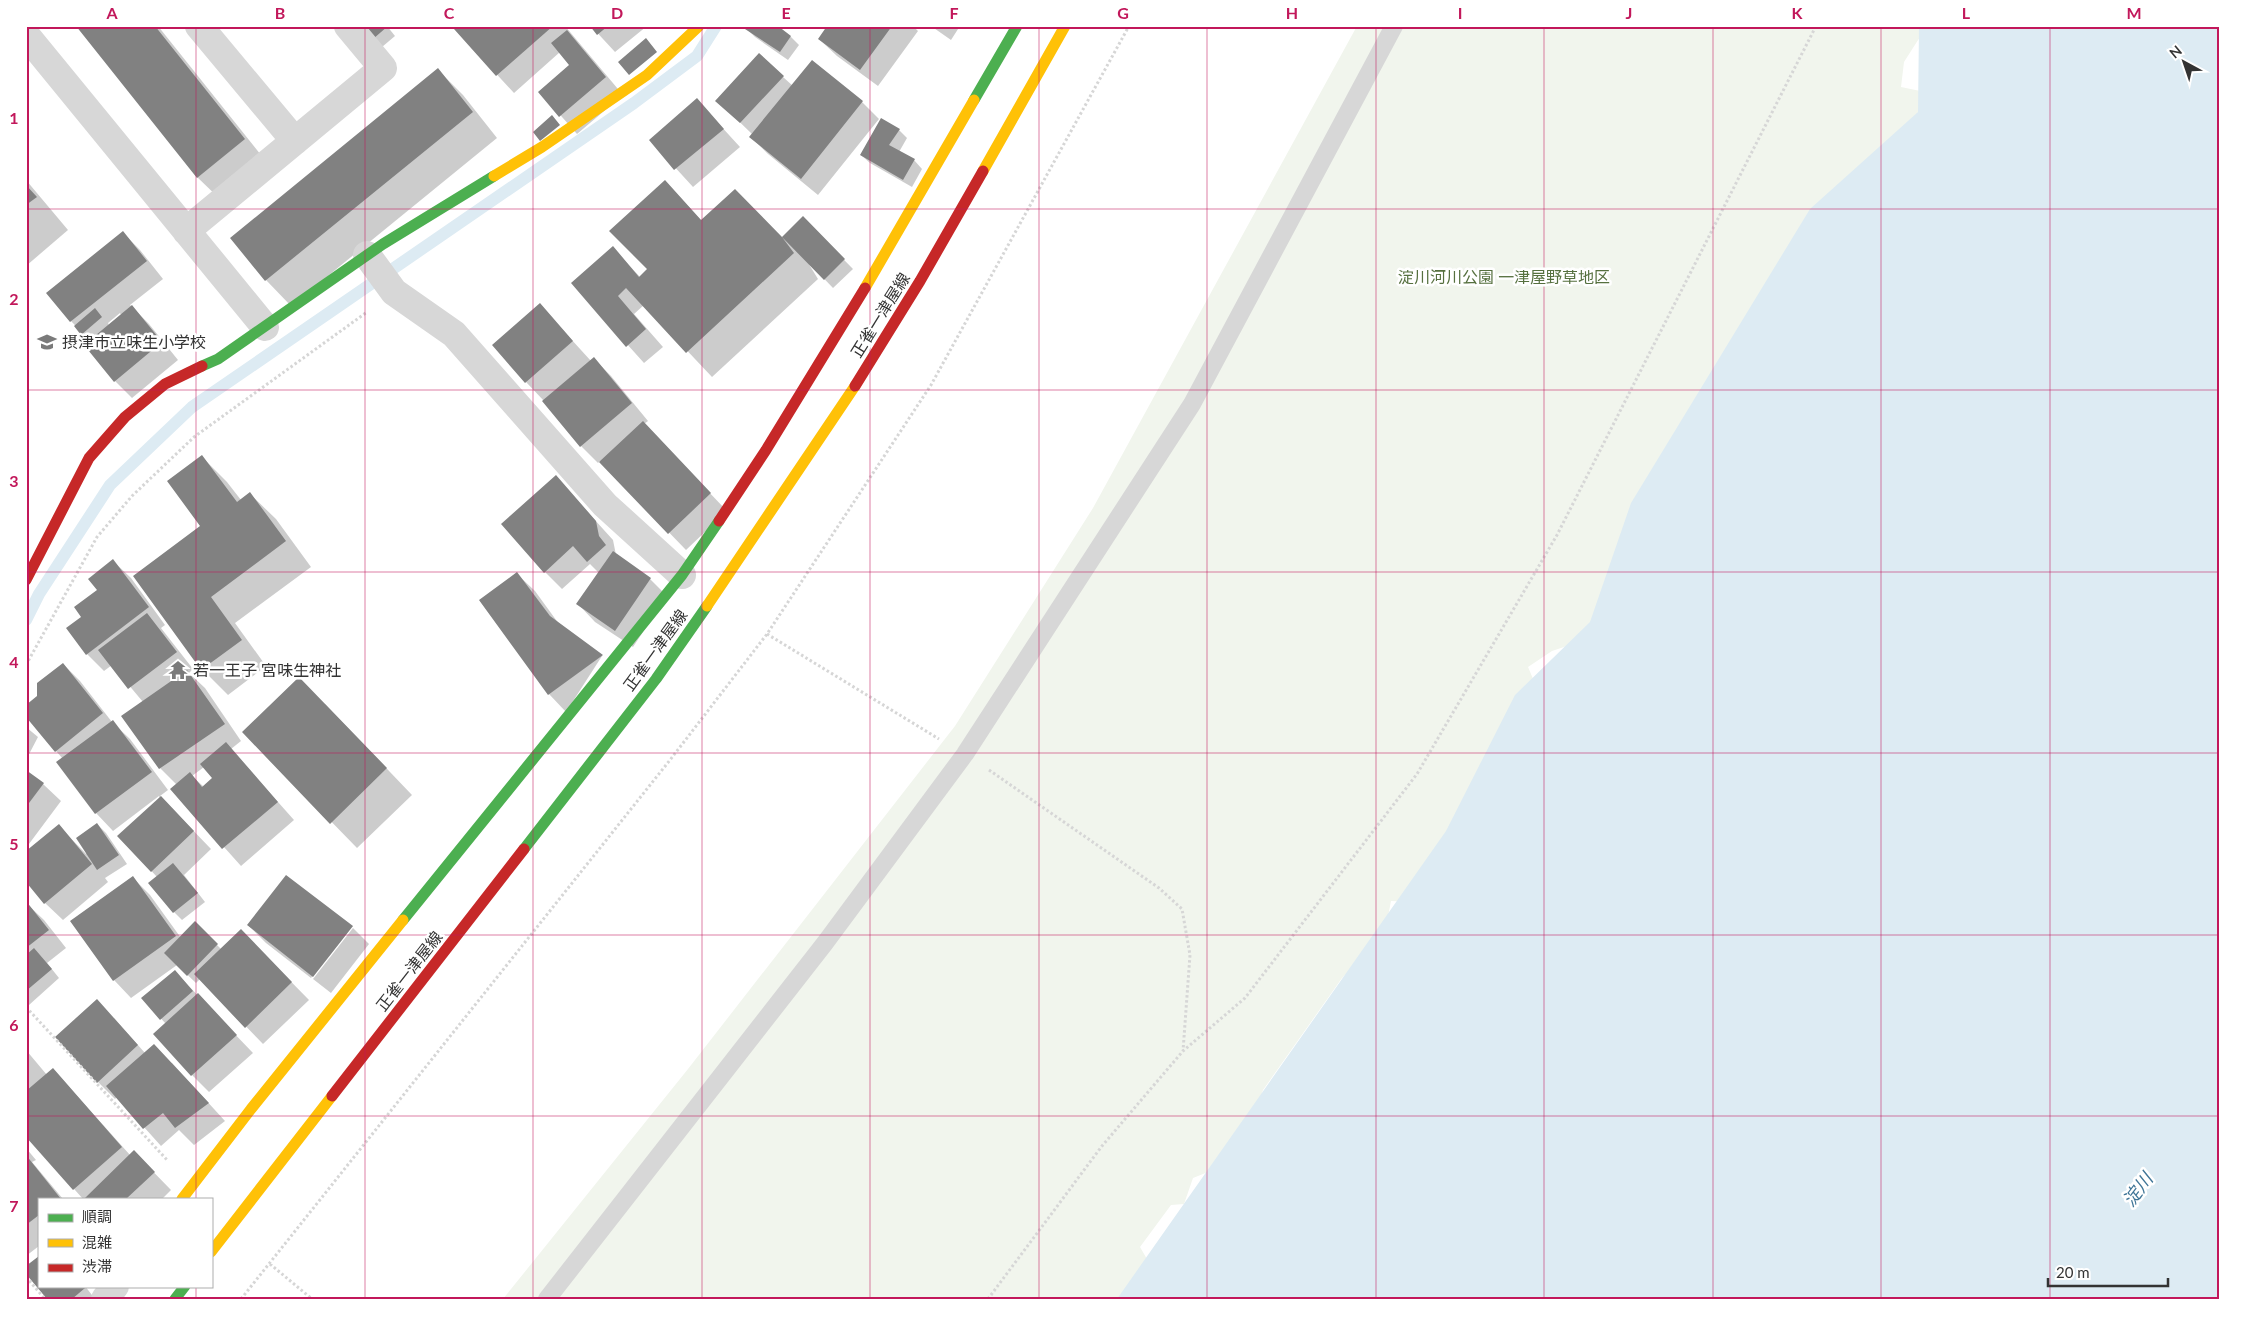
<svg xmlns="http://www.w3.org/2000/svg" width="2246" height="1325" font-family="Lato,'Noto Sans JP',sans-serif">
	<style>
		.green { fill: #f1f5ed }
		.water { fill: #ddebf3 }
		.shadow { fill: #0003; fill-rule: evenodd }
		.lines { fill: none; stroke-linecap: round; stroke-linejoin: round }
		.stream { stroke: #ddebf3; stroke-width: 12 }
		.building { fill: #818181 }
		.path { stroke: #d6d6d6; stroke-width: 3; stroke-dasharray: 2.5 2.5; stroke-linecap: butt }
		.lane { stroke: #d7d7d7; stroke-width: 18 }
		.street { stroke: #d7d7d7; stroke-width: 28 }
		.fast { stroke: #4caf50; stroke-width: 11 }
		.slow { stroke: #ffc107; stroke-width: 11 }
		.jam { stroke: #c62828; stroke-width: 11 }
		.grid { fill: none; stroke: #c2185b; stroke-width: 1; stroke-opacity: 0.55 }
		.labels { text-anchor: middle; stroke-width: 5; stroke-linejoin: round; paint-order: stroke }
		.park-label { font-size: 16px; fill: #56703f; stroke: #fff }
		.street-label { font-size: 16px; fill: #333; stroke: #fff }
		.poi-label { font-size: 16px; fill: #333; stroke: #fff; text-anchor: start }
		.water-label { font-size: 18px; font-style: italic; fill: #3f7597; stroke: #fff }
		.neatline { fill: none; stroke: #c2185b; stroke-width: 2 }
		.grid-label { font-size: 16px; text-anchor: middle; font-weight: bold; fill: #c2185b }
	</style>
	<rect width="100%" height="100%" fill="#fff"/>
	<path class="green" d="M1357,26H1927L1904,62L1901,87L1930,93L1588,639L1552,651L1528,667L1542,700L1416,902L1391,901L1384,937L1342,978L1263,1090L1250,1131L1233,1162L1193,1178L1184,1204L1171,1205L1140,1247L1151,1266L1130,1299H503L688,1069L955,726L1093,508Z"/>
	<path class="water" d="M1919,26H2220V1299H1117L1446,831L1515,695L1590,622L1631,503L1810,209L1918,112Z"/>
	<path class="shadow" d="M77,26H158L269,165L223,202L197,177Z
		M363,26H387L395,36L382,47Z
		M459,26H565L623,95L577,134L540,92L571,65L560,52L514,93L455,29Z
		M591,26H647L615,52Z
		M828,26H913L918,31L878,86L837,56L819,39Z
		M931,26H960L951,40Z
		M747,29L791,37L799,45L788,60L755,37Z
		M438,70L463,95L497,138L291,306L266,280L231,238Z
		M783,77L793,86L862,102L879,119L818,195L768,154L751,137L753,135L717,100Z
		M697,100L740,147L693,187L650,140Z
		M899,130L907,138L899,152L914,160L922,169L912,187L870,163L861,155Z
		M26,180L68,230L26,266Z
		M665,181L702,221L782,238L803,218L853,269L833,288L807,261L818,279L712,377L644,305L634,314L663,347L644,363L573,284L613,248L640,277L649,270Z
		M123,233L140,250L163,279L130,305L149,324L178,360L132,398L115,381L90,341L71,321ZM120,313L121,315L109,325L108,323Z
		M540,305L591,361L594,359L611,376L648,421L644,424L727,511L686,550L600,461L598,463L581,446L544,401L526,382Z
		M202,457L227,482L241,500L250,494L276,519L311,567L235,623L266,666L228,695L202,669L134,576L202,527Z
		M556,477L613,540L616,555L650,579L667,596L633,647L595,622L578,604L599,573L590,564L562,589L545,572Z
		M113,561L131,578L165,625L161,628L193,669L189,673L205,688L241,741L231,749L294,820L241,866L172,789L177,785L160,768L123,716L143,702L112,665L104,671L87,654L83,617ZM204,767L214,778L204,787L192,776Z
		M517,574L535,591L559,624L602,656L566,712L549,694L480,601Z
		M63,664L80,681L112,722L130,739L168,790L160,796L211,849L184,875L205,902L182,920L174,912L157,877L119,836L160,798L159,796L113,831L96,813L58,763L63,759L56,751L38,697Z
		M325,704L412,795L357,848L244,732Z
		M26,727L38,737L26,760Z
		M26,771L43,784L61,801L26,848Z
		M97,824L106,833L127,864L105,878L108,882L63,920L45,903L59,826L86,854Z
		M132,877L150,895L181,938L195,923L221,949L258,948L309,1000L263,1044L200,979L196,983L177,965L131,998L114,980Z
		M287,877L353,927H350L311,978L266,943L248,925Z
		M26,903L44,920L66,948L47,963L59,978L29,1005L26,1002Z
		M353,928L369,944L331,993L313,979Z
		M183,980L253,1053L209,1092L192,1075L166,1024L143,999Z
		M114,1018L145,1053L172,1063L225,1121L194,1145L179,1130L161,1146L117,1097L115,1099L98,1082Z
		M26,1050L47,1075L53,1069L130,1155L134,1152L171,1190L162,1199H83L26,1135Z
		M26,1148L36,1160L32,1162L63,1199H39V1246L26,1256Z
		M39,1286H85L95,1299H49Z"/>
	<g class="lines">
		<path class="stream" d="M26,620L39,594L110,485L192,407L634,103L697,56L716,26"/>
	</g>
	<path class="building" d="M76,26H155L245,139L197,178Z
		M361,26H388L373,39Z
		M457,26H553L496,76L454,29Z
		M590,26H608L597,35Z
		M747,26H778L791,36L780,52L745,29Z
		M827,26H892L860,70L818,39Z
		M567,30L606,77L559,117L538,92L569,65L551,43Z
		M646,38L657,52L629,75L618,62Z
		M759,53L784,76L740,123L715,101Z
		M812,60L863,101L801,179L749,137Z
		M438,68L473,112L265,281L230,238Z
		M697,98L724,129L674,170L649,140Z
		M552,115L560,125L540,141L533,132Z
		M881,118L900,129L889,145L915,159L903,180L860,155Z
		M665,180L701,220L735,189L782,237L794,253L686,353L626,288L618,296L646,329L626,347L571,283L613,246L639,277L647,269L609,231Z
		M26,185L37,197L26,205Z
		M803,216L845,259L824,280L782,237Z
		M123,231L147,261L70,322L46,293Z
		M540,303L573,341L525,383L492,345Z
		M132,305L162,342L114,382L84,345Z
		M95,308L102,317L81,335L74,326Z
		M594,357L632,403L580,447L542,401Z
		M643,421L711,493L668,534L599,462Z
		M202,455L237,502L250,492L286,541L211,597L242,640L201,670L133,576L200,526L167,481Z
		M556,475L596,521L599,536L606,545L587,562L573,546L544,573L501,524Z
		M613,551L651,578L615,631L576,604Z
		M113,559L149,607L86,655L66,628L81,617L74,607L97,590L88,579Z
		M517,572L550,616L603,655L548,695L479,600Z
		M147,613L177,652L128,689L98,650Z
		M63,663L103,713L55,752L26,717V705L37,696V683Z
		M187,670L225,724L159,769L121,716Z
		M299,677L387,768L330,824L242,732Z
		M113,720L152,772L95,814L56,762Z
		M226,742L278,802L222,849L170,789L190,772L202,787L212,778L200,764Z
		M26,770L44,783L26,807Z
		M161,796L194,831L151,872L117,836Z
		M97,823L119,855L97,870L76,838Z
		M59,824L92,864L44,904L26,882V851Z
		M173,863L198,893L173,913L148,883Z
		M286,875L353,926L313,977L247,925Z
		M133,876L176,936L113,981L70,921Z
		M26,901L49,930L26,948Z
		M195,921L218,944L187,976L164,953Z
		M241,929L292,982L245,1028L194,974Z
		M34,948L52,969L26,991V955Z
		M175,970L193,991L160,1020L141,998Z
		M198,993L237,1035L191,1076L153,1034Z
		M97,999L138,1045L97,1083L55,1037Z
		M154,1044L209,1103L175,1128L163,1113L143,1129L106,1086Z
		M53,1068L122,1147L73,1190L26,1137V1091Z
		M134,1150L155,1172L126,1199H84Z
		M26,1155L61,1199H39V1215L26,1225Z
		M39,1256V1286L85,1288L72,1299H47L26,1274V1266Z"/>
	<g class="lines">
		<path class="path" d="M767,634L939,739
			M26,665L97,537L132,496L194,437L367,312
			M989,770L1159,888L1182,909L1190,955L1183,1051
			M26,1007L168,1161
			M270,1264L312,1299
			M26,1277L45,1299
			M241,1299L670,760L767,634L931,385L1129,26
			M988,1299L1102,1146L1183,1051L1245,998L1417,774L1557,535L1816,26"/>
		<path class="lane" d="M547,1299L825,943L965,754L1192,404L1394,26"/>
		<path class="street" d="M199,26L295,141
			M26,35L265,327
			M186,231L383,68L348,26
			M367,255L394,292L454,334L605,505L682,575
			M105,1299L115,1286"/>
		<path class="fast" d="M974,100L1017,26
			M202,366L218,359L383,244L494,176
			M524,849L656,679L707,606
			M403,920L682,575L719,521
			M175,1299L185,1286"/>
		<path class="slow" d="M983,171L1065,26
			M494,176L542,147L647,75L699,26
			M865,288L974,100
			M707,606L855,386
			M182,1199L251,1109L403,920
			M211,1252L332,1096"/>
		<path class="jam" d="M855,386L920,281L983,171
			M719,521L766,450L865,288
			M26,580L89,458L125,417L165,384L202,366
			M332,1096L524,849"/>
	</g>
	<path class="grid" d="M196,26V1199M365,26V1299M533,26V1299M702,26V1299M870,26V1299M1039,26V1299M1207,26V1299M1376,26V1299M1544,26V1299M1713,26V1299M1881,26V1299M2050,26V1299M26,209H2220M26,390H2220M26,572H2220M26,753H2220M26,935H2220M26,1116H2220M196,1286V1299"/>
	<defs>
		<g id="school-bare" transform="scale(1.5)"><path d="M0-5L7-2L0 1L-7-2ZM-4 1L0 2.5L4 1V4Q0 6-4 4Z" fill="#7a7a7a" stroke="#fff" stroke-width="2.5" paint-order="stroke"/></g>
		<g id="temple-bare" transform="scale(1.5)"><path d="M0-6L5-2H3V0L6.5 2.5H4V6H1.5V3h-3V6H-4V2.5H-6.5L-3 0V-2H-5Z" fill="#7a7a7a" stroke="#fff" stroke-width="2.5" paint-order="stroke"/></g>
	</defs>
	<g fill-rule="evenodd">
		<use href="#school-bare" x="47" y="342"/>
		<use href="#temple-bare" x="178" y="670"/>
	</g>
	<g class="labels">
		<g class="park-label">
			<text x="1504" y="283">淀川河川公園 一津屋野草地区</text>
		</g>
		<g class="street-label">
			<text transform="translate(880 315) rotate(-58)" y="6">正雀一津屋線</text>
			<text transform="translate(655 650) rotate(-54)" y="6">正雀一津屋線</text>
			<text transform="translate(409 971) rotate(-52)" y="6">正雀一津屋線</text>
		</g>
		<g class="poi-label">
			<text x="62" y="348">摂津市立味生小学校</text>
			<text x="193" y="676">若一王子 宮味生神社</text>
		</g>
		<g class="water-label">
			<text transform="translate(2138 1190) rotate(-53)" y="6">淀川</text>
		</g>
	</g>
	<rect width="2246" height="1325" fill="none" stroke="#ffffff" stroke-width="55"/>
	<rect x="38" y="1198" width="175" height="90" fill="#ffffff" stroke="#adadad"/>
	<rect x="48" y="1214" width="25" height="8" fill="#4caf50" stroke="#adadad"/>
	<text x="82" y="1222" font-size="15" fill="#333333">順調</text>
	<rect x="48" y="1239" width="25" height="8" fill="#ffc107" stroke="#adadad"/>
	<text x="82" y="1248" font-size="15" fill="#333333">混雑</text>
	<rect x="48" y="1264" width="25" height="8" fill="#c62828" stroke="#adadad"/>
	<text x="82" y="1272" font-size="15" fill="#333333">渋滞</text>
	<g transform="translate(2184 62) rotate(320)" stroke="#ffffff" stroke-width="4" paint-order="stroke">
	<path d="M0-4L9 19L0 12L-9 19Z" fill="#333333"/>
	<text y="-8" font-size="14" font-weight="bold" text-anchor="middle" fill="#333333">N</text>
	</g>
	<path d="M2048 1278v8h120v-8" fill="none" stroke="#333333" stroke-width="2.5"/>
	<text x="2056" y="1278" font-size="15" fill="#333333" stroke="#ffffff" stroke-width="4" paint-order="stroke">20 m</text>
	<rect x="28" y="28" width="2190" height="1270" class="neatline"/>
	<g class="grid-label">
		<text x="112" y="19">A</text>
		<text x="280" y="19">B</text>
		<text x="449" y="19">C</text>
		<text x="617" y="19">D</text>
		<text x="786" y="19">E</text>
		<text x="954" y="19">F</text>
		<text x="1123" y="19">G</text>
		<text x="1292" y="19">H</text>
		<text x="1460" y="19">I</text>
		<text x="1629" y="19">J</text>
		<text x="1797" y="19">K</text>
		<text x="1966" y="19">L</text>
		<text x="2134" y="19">M</text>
		<text x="14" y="124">1</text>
		<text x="14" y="305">2</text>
		<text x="14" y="487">3</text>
		<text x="14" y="668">4</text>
		<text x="14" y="850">5</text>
		<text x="14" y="1031">6</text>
		<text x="14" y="1212">7</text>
	</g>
</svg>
